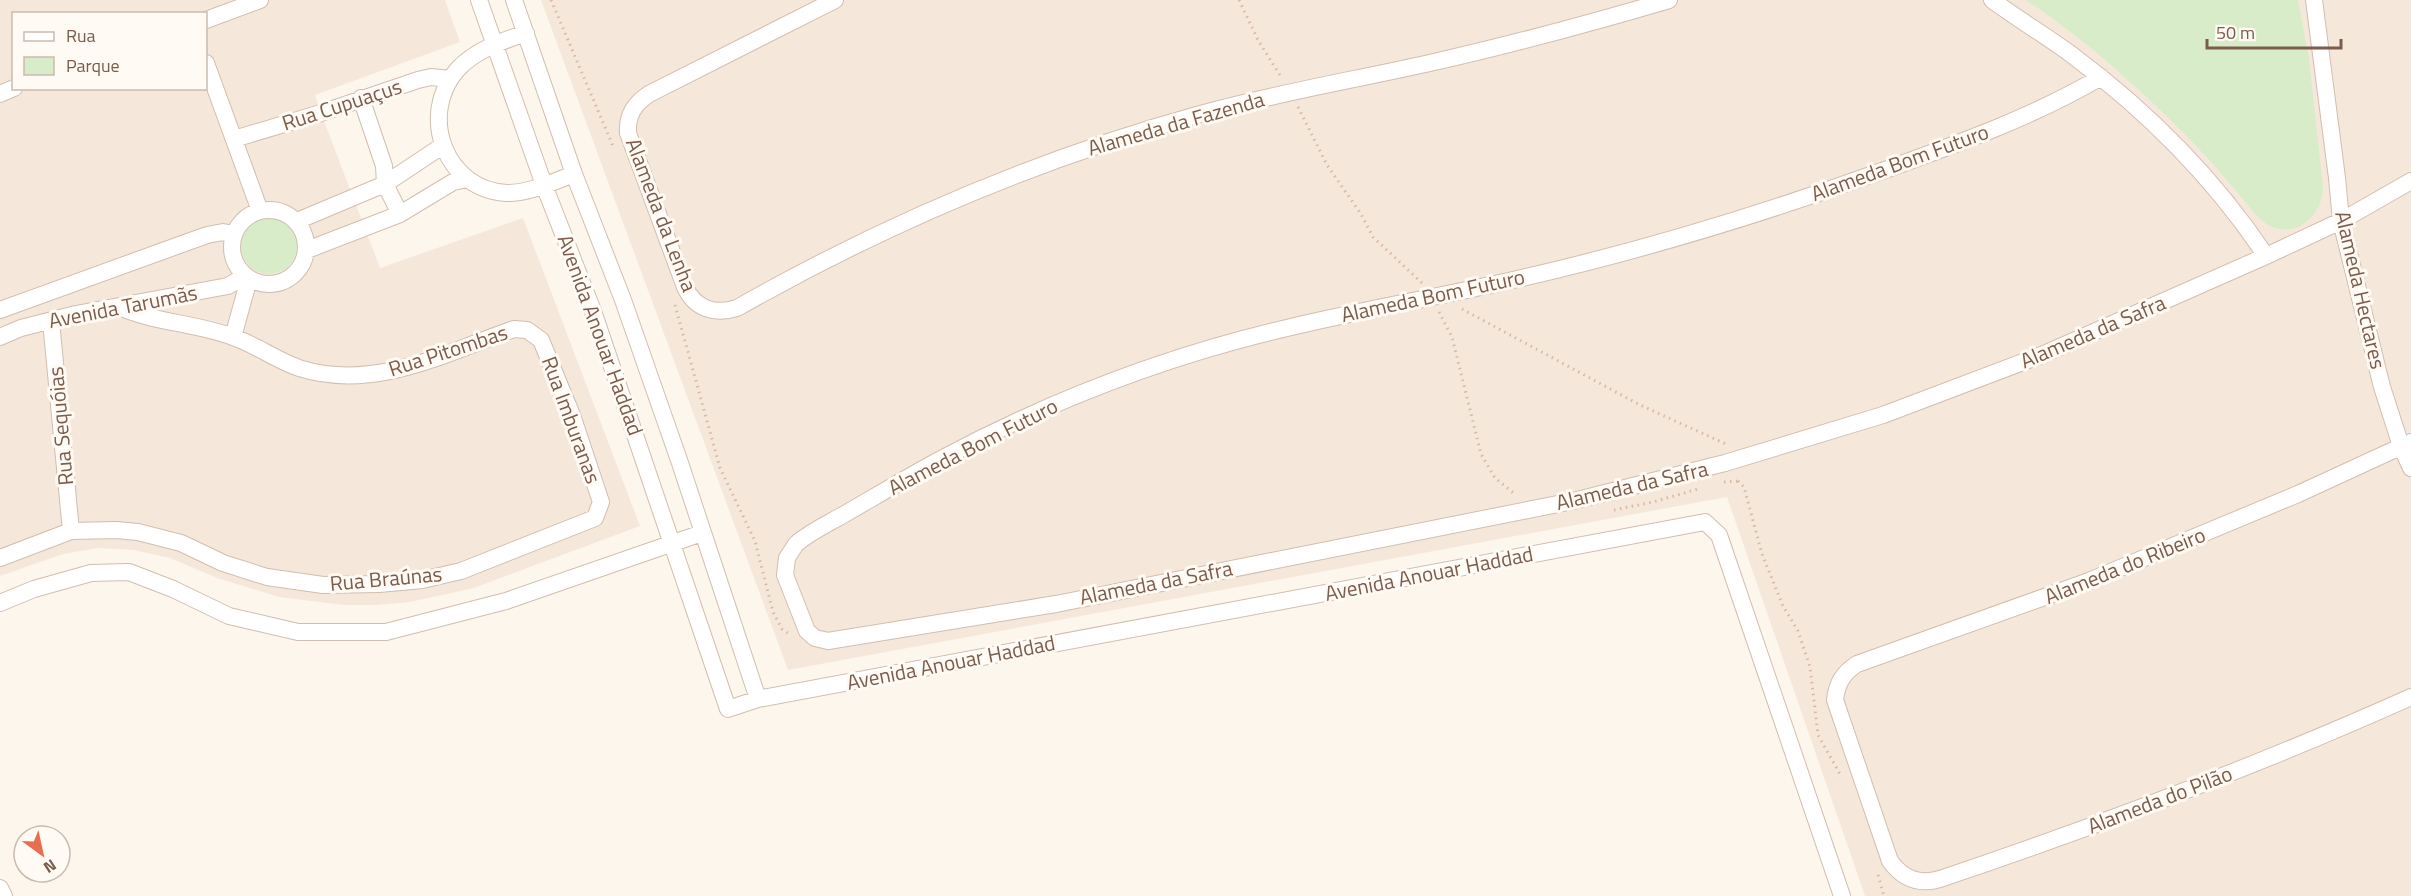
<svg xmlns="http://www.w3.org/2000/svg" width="2411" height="896" font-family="'Titillium Web',sans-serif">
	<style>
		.residential { fill: #f5e8da; fill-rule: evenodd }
		.green { fill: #d8ecc9 }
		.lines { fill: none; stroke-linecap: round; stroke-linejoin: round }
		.minor-casing { stroke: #d1beb0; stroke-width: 18 }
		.path { stroke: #d9b8a5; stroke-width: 3; stroke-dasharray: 1.5 4.5; stroke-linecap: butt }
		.minor { stroke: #fff; stroke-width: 16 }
		.labels { text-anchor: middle; stroke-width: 6; stroke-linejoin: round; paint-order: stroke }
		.street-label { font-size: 21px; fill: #7a5c4d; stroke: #fffaf3 }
	</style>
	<rect width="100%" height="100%" fill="#fdf6ec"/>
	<path class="residential" d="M0,0H445L460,42L315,95L321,113L380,268L523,218L640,526L474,588L410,602L377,605H344L279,597L217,578L170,558L134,550L98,548L63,554L0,576ZM14,14H206V88H14Z
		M541,0H2411V896H1865L1727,497L788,670Z"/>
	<path class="green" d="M2026,0H2298L2309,59L2323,187C2323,215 2296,240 2268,225C2258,219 2250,208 2243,199C2228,182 2214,164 2198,148C2145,93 2089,42 2026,0Z
		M241 246a28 28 0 1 1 56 0a28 28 0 1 1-56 0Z"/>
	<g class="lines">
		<g class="minor-casing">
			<path id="minor" d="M479,0L544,185L593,311L728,709L758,699L1705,522L1719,535L1842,896
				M514,0L574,174L623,300L679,460L758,699
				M835,0L649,94C634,104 627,115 628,133L685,287C695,309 715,315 737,308C883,225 1035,160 1197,115C1275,93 1355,80 1434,62C1513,44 1591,23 1669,0
				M1992,0C2018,19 2046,36 2072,55C2147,111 2214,178 2266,256
				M2314,0L2337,178L2341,221L2382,387L2401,446L2411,468
				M206,20L260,0
				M526,33C502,41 475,50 457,70C418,115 445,190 507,193C530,193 553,182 574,174
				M206,63L260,211
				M2101,77C2033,117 1957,144 1882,171C1762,214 1638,252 1513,280C1438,297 1362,310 1287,328C1167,356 1050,401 941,459C908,477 876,496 843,515C827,524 810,532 796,544L787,558L785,575L807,631L815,638L828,641L1056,604L1573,501L1725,463L1883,415L2044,354L2266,256L2341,221L2411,181
				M0,94L14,88
				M361,98L384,166L385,184L400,214
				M234,139L321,113L418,80L431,77L450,79
				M232 247a37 37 0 1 1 74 0a37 37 0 1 1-74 0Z
				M297,221L385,184L442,146
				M307,250L400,214L453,182L468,179
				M0,310L207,235L223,232L234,234
				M51,321L71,531
				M0,337L21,328L76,314L228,286L245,276
				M233,337L249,279
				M2411,442L2298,494L2089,581L1857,664C1843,673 1837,683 1835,700L1890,861C1903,879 1919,885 1940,879C2100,825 2257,766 2411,697
				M0,558L71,531L116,530L138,532L181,543L223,563L267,577L323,585L379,584L422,580L461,571L595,518L601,502L572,415L541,340L527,330L514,329C445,353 374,392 299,368C276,360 256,345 233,337C196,323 156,323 119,307
				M0,603L34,589L91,573L129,572L173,589L229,616L298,632H386L506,601L702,533
				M0,888L4,896"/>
		</g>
		<path class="path" d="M551,0L613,146
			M1239,0L1258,40L1281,77
			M1298,107L1327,165L1361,214L1373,237L1422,283
			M675,305L720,468L755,541L773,612L782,629L789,634
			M1462,309L1640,405L1726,444
			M1439,312L1452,337L1481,454L1495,478L1516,495
			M1738,481L1744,487L1762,554L1783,606L1798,631L1810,667L1818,735L1841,776
			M1724,482L1738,481L1737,477
			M1614,510L1653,502L1698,489
			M1878,875L1884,896"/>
		<use href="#minor" class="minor"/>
	</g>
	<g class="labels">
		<g class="street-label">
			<text transform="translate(342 105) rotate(-18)" y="7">Rua Cupuaçus</text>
			<text transform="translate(1176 124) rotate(-16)" y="7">Alameda da Fazenda</text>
			<text transform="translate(1900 163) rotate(-20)" y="7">Alameda Bom Futuro</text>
			<text transform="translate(661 215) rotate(69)" y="7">Alameda da Lenha</text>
			<text transform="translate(2360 290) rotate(77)" y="7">Alameda Hectares</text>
			<text transform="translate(1433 296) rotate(-12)" y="7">Alameda Bom Futuro</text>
			<text transform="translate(123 307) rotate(-11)" y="7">Avenida Tarumãs</text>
			<text transform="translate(2093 332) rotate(-23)" y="7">Alameda da Safra</text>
			<text transform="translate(600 335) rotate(70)" y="7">Avenida Anouar Haddad</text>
			<text transform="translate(448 351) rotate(-18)" y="7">Rua Pitombas</text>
			<text transform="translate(571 420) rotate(70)" y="7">Rua Imburanas</text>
			<text transform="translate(61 426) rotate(-95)" y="7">Rua Sequóias</text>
			<text transform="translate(973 447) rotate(-27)" y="7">Alameda Bom Futuro</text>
			<text transform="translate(1632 486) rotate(-13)" y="7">Alameda da Safra</text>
			<text transform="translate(2125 566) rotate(-22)" y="7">Alameda do Ribeiro</text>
			<text transform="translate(1429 574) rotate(-11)" y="7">Avenida Anouar Haddad</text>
			<text transform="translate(386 579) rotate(-5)" y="7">Rua Braúnas</text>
			<text transform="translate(1156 583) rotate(-11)" y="7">Alameda da Safra</text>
			<text transform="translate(951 663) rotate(-11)" y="7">Avenida Anouar Haddad</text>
			<text transform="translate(2160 800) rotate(-21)" y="7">Alameda do Pilão</text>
		</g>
	</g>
	<rect x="12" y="12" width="195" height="78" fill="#fffaf3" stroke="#cabbb1" stroke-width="1.5"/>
	<rect x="24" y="32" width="30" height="9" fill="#ffffff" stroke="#cabbb1" stroke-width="1.5"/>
	<text x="66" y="42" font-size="18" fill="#7a5c4d">Rua</text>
	<rect x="24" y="57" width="30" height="18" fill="#d8ecc9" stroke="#cabbb1" stroke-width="1.5"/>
	<text x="66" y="72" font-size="18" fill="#7a5c4d">Parque</text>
	<g transform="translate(42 854) rotate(147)"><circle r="28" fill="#fffaf3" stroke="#cabbb1" stroke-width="1.5"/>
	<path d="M0-4.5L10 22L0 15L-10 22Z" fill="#e76f51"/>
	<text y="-9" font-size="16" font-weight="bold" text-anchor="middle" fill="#7a5c4d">N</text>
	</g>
	<path d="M2207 39v9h134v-9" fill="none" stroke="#7a5c4d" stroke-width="3"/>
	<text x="2216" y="39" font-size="18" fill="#7a5c4d" stroke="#fffaf3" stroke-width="4.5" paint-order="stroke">50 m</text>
</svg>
